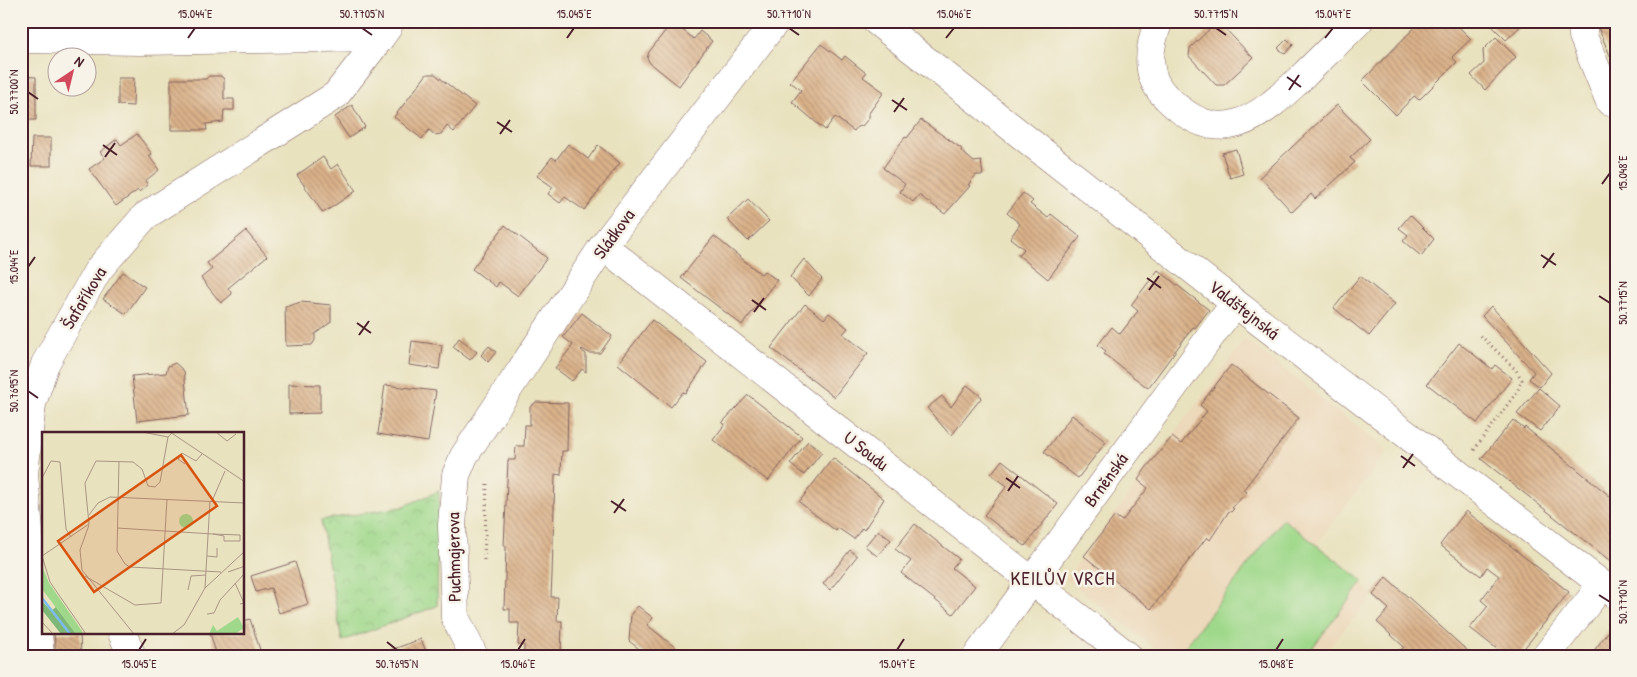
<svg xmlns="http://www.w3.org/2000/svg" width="1637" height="677" font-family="'Patrick Hand',sans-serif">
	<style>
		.built { fill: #ecd8ba }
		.park { fill: url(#park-crowns); stroke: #747c5a }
		.pitch { fill: #9fd88a; stroke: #747c5a }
		.building { fill: url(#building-back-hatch) }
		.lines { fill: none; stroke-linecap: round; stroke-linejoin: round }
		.minor-casing { stroke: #82635f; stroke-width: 29 }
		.path { stroke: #82635f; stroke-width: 3; stroke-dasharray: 1 4; stroke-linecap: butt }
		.minor { stroke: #fff; stroke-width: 28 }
		.ticks { fill: none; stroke: #4a1f2b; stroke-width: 2 }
		.labels { text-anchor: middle; stroke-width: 5; stroke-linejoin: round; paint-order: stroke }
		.street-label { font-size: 18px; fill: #4a1f2b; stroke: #f7f3e8 }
		.neighbourhood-label { font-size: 19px; letter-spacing: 1px; fill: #4a1f2b; stroke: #f7f3e8 }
		.inset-river { fill: none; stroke: #7cbcf0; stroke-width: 2.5 }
		.inset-road { fill: none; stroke: #a99484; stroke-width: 1 }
		.view { fill: #d8530f; fill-opacity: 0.15; stroke: #d8530f; stroke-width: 2.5 }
		.inset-edge { fill: none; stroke: #4a1f2b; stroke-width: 2.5 }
		.neatline { fill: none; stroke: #4a1f2b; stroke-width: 2 }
		.ticks-label { font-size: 12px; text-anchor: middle; fill: #4a1f2b }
	</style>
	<defs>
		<pattern id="park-crowns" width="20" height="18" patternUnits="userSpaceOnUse" patternTransform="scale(1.25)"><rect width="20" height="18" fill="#9fd88a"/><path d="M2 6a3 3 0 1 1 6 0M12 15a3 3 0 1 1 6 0" fill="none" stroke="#8ab977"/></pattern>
		<pattern id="building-back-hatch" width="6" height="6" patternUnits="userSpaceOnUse" patternTransform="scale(1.25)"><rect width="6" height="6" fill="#dab28a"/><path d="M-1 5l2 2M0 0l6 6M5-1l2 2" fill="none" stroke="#b39071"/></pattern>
	</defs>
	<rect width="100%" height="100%" fill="#f7f3e8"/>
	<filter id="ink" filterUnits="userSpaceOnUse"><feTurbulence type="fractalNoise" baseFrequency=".02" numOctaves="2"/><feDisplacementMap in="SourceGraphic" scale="10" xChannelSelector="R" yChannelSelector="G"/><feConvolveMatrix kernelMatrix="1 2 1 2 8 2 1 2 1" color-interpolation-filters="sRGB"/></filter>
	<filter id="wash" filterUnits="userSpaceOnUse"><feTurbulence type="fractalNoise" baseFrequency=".0096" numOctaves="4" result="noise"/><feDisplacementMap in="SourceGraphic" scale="20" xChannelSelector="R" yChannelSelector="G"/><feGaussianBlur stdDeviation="1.12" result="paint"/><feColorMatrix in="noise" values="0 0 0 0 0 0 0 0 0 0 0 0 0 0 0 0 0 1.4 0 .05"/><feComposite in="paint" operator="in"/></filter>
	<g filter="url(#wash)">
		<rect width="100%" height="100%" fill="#e9e2bf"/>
		<path class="built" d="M1245,339L1388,451L1317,543L1373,595L1322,656H1165L1066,579Z"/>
		<path class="park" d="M439,491L437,606L342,641L321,520L402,507Z"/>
		<path class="pitch" d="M1283,519L1363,581L1306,656H1183L1180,653Z"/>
		<g id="blocks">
			<path class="building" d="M1218,21L1253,58L1224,85H1216L1189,56L1190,48Z
				M1421,21H1453L1471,39L1452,57L1457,62L1419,100L1414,96L1396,115L1362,81Z
				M1487,21H1526L1506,40Z
				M1601,21H1616V69L1596,23Z
				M672,22L694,39L700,31L712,41L679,86L650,63L647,58L649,52Z
				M1496,37L1516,57L1485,90L1471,75L1484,63L1483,50Z
				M1287,39L1293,45L1285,54L1278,48Z
				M821,44L842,60L845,56L866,73L863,77L884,92L869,113V118L862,126L857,127L854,131L835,117L825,130L792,102L801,90L790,82Z
				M427,74H435L475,106L454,132L447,126L441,134L435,135L429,130L422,139L394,117Z
				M21,76L36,77V120H28V124H21Z
				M209,76H221L224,79V99H234V110H224L223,122L206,124L207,130H171V79H206Z
				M118,78H134L133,106L118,105Z
				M352,105L365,127L349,138L335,117Z
				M1337,105L1370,139L1350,158L1355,162L1315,199L1311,194L1292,212L1260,177Z
				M921,120L962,149L961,151L974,162L981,161L983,175H976L968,185L970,186L945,214L919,195L913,202L900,192L905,184L883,168L905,137L907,138Z
				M137,134L152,154L149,156L159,170L145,181L148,185L139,192L138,190L116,206L89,169L105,158L100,152L117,139L121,145Z
				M32,138H51V166H31Z
				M568,144L588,159L598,145L620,163L584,210L565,197L560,203L548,194L553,187L537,176L552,157L556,160Z
				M1236,149L1243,174L1230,178L1222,153Z
				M323,157L331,169L338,164L356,191L323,213L297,175Z
				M1023,193L1033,201L1030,204L1048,218L1051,214L1080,237L1048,279L1017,254H1020L1024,249L1010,238L1020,224L1007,213Z
				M748,199L769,221L748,241L727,219Z
				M1410,215L1434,239L1421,256L1403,241L1408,235L1399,228Z
				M505,225L547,258L518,296L499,282L496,287L472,269Z
				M246,231L267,256L228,288L232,294L221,303L201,278L212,269L207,263Z
				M714,236L761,274L764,271L777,280L742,325L681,278Z
				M804,259L822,279L809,296L790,277Z
				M1158,270L1209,310L1195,328L1193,327L1148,388L1104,354L1106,351L1098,345L1112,327L1120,334L1138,311L1131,305Z
				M123,272L145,287L126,314L103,299Z
				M1360,276L1395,304L1369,336L1334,308Z
				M301,302L331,305V322L315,334V340L312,345L286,346L285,307Z
				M805,304L824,319L829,313L848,328L843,334L868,353L834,397L771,348Z
				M1491,306L1551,373L1540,387L1529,379L1534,372L1482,316Z
				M582,313L612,336L600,353H589L582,349L581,350L586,354V372L582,369L572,381L555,368L573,345L563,337Z
				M652,320L707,362L686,393L683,392L671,407L618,364Z
				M459,338L477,352L470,360L453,347Z
				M412,341L442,345L439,369L409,365Z
				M1459,343L1492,369L1495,365L1512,378L1477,423L1427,384Z
				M489,346L496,352L488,362L481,355Z
				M175,363L184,371L189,415L137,421L132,376L166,373L168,366Z
				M1231,365L1299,418L1243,490L1247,492L1232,508L1234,509L1231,512L1229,511L1210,540L1207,537L1151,609L1084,556L1115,516L1122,521L1148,488L1138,480L1146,468L1172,437L1181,444L1207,411L1200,405Z
				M289,384L320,385V413L289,414Z
				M385,385L436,391L428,442L378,434Z
				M967,385L982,397L951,436L927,408L942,396L951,407Z
				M1539,388L1560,406L1540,431L1517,414Z
				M748,395L802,437L768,481L713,440L725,424L722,423Z
				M536,402L568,403L567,451H562L561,475L555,474L552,575L551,597H558L557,621H562L561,656H524V645H518L519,623H510V609H504L506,546H504L508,460H515L516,446H524L525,425H530V407Z
				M1072,415L1106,442L1078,478L1044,452Z
				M1513,420L1524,429L1525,427L1611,497L1616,492V560H1609L1481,459Z
				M808,441L822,452L804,475L790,464Z
				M833,458L884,499L864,530L862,528L854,539L838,528L836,531L799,502Z
				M1002,460L1058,504L1025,546L984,515L1007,486L991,474Z
				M1466,511L1569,592L1518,656H1506L1470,628L1488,606L1481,600L1499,576L1487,567L1481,576L1440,545Z
				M915,524L959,559L952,568L975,586L953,614L901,573L911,561L895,549Z
				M878,530L891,540L877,556L865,546Z
				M850,550L857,556L830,590L823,584Z
				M295,562L308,604L279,613L271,588L256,592L251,576Z
				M1386,577L1462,646L1474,656H1402L1399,653L1404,647L1377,622L1389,609L1373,595Z
				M638,606L653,618L647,625L686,656H648L629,641L631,614Z
				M250,619L262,656H217L210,633H244V621Z
				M1614,624L1616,656H1590Z
				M54,633H80L81,656H56Z
				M421,639L428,656H381L380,654Z"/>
		</g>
	</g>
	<g filter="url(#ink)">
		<use href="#blocks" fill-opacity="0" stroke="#82635f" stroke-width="1"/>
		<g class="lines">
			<g class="minor-casing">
				<path id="minor" d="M876,21L1235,303L1616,595
					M1159,21C1148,48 1144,77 1167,98C1220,151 1258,119 1302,77C1321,58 1340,40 1359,21
					M1583,21V36L1610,102
					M21,39L140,41L381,37L388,27
					M603,246L1128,656
					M122,633L132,656
					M40,656L24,474L32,404L45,364L98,270L145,216L336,95L381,37
					M474,656L455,617L452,525L456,475L464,456L603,246L776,21
					M977,656L1235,303
					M1546,656L1602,585"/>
			</g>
			<path class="path" d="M1474,450L1517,392L1522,380L1516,370L1478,333
				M484,560L487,484"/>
			<use href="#minor" class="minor"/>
		</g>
	</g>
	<path class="ticks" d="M362,28L372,35M789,28L799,35M1216,28L1226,35M188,38L195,28M567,38L574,28M946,38L954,28M1325,38L1333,28M1287,77L1301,87M1289,90L1299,75M28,92L38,99M892,100L907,110M894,112L904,98M497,122L512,132M500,134L510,120M103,145L117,155M105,157L115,143M1602,184L1610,173M1541,255L1556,265M28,267L35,257M1543,268L1554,253M1147,278L1161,288M1149,290L1159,276M1599,296L1610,303M752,300L766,310M754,312L764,298M357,323L371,333M359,335L369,321M28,391L38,398M1401,456L1415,466M1403,468L1413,454M1006,478L1020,488M1008,491L1018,476M611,501L626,511M614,513L624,499M1599,595L1610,602M387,642L397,650M139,650L146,639M518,650L525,639M897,650L904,639M1276,650L1283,639"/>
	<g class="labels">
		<g class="street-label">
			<text transform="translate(614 234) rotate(-54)" y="6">Sládkova</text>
			<text transform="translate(84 298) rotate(-59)" y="6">Šafaříkova</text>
			<text transform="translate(1244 310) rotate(38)" y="6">Valdštejnská</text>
			<text transform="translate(866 451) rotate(38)" y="6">U Soudu</text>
			<text transform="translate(1106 480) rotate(-54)" y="6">Brněnská</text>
			<text transform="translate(454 557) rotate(-91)" y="6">Puchmajerova</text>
		</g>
		<g class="neighbourhood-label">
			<text x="1063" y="585">KEILŮV VRCH</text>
		</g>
	</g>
	<g transform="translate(42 432)">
		<rect width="202" height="202" fill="#e9e2bf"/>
		<path d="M0,169L9,179L14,175L34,202H19L0,178Z" fill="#7fb876"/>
		<path d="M0,134L7,151L42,202H34L0,157Z" fill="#9fd88a"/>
		<path d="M137 89a7 7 0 1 1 14 0a7 7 0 1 1-14 0ZM196,185L202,196L193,202H167L171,193L175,199Z" fill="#9fd88a"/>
		<path class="inset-river" d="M0,166L28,202"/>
		<path class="inset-road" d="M100,0L126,5M128,0L203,50M174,0L185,9L194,2M77,29L75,119L83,132L88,135L179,140M143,32L136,27L140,21L154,29L160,22M0,46L9,29L18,30L24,97L29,105M170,69L183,39M47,83L56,71L68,65L203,71M47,93L38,118L40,138L92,202M75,96L171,102M171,102L198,103V109H182V104ZM165,124L175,125V116M186,140L203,134M43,144L93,173L119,171L125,67M193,151L202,171L198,172M163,156L168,69M146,158L149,144L164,143M165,182L172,181L178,168L203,141M0,190L11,202M44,202L8,150L0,124L47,92L43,51L54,29L91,30L100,37L106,54L113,55L118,50L126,5L130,1M130,202L142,193L163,156L203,119"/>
		<path class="view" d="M139,23L175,74L52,160L16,109Z"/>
		<rect width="202" height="202" class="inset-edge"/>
	</g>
	<rect width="1637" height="677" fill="none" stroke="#f7f3e8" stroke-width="55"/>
	<g transform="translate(72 72) rotate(35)"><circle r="24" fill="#f7f3e8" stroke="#b29e9c"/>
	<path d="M0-4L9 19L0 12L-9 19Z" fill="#d1495b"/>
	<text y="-8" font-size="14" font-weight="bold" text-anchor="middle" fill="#4a1f2b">N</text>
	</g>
	<rect x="28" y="28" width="1582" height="622" class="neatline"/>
	<g class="ticks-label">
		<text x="195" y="18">15.044°E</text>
		<text x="362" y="18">50.7705°N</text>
		<text x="574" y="18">15.045°E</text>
		<text x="789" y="18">50.7710°N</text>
		<text x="954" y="18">15.046°E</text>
		<text x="1216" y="18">50.7715°N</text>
		<text x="1333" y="18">15.047°E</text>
		<text transform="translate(14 92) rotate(-90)" y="4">50.7700°N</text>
		<text transform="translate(1623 173) rotate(-90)" y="4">15.048°E</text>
		<text transform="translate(14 267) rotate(-90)" y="4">15.044°E</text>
		<text transform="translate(1623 303) rotate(-90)" y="4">50.7715°N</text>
		<text transform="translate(14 391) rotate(-90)" y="4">50.7695°N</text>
		<text transform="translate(1623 602) rotate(-90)" y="4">50.7710°N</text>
		<text x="139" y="668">15.045°E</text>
		<text x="397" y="668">50.7695°N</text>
		<text x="518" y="668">15.046°E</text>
		<text x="897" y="668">15.047°E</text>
		<text x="1276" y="668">15.048°E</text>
	</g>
</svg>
